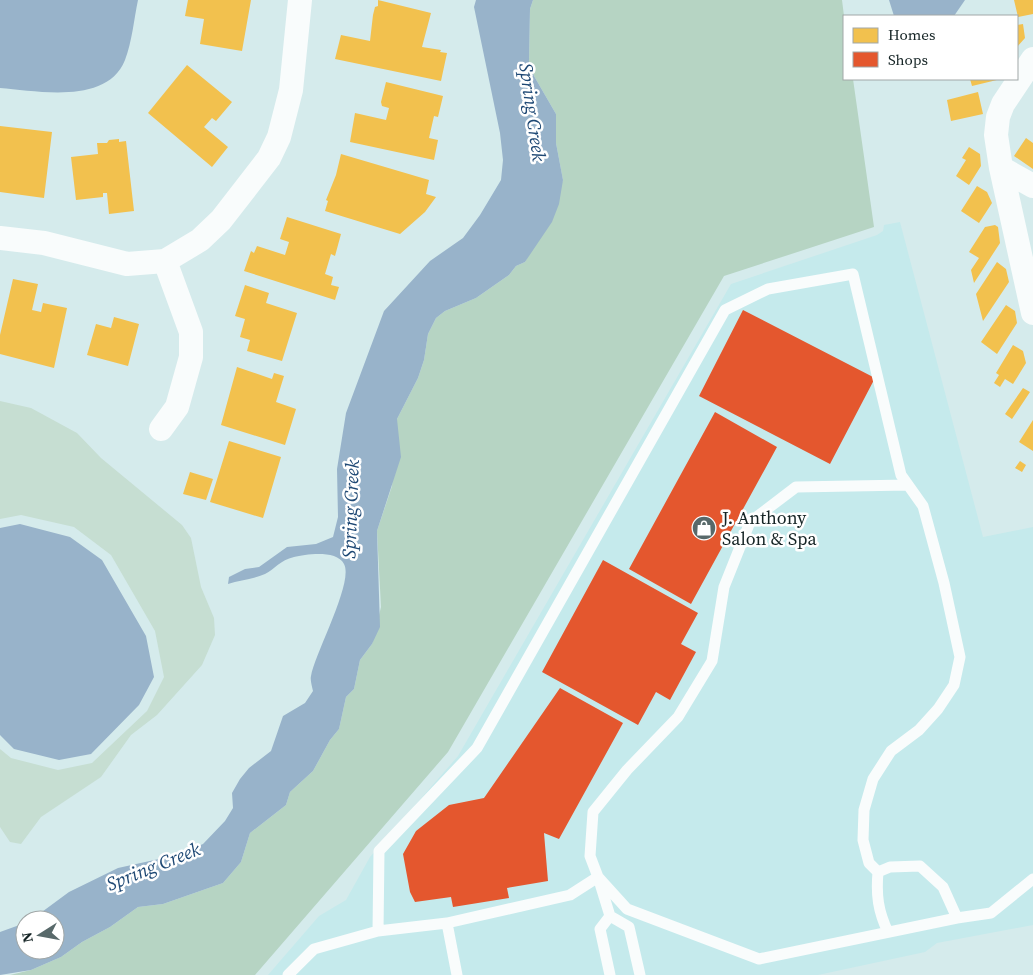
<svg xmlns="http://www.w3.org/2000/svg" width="1033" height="975" font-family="'Source Serif 4',serif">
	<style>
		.built { fill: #c5eaec }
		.green { fill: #c6ded2 }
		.forest { fill: #b6d4c3 }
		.water { fill: #98b3ca }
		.homes { fill: #f2c14e }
		.shops { fill: #e4572e }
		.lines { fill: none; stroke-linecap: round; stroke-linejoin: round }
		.lane { stroke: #f9fcfc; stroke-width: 11 }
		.street { stroke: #f9fcfc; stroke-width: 24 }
		.labels { text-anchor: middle; stroke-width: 5; stroke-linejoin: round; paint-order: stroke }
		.poi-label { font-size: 18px; fill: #142324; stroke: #fff; text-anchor: start }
		.water-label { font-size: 19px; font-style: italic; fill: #1e4874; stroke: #fff }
	</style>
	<rect width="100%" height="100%" fill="#d5ebec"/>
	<path class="built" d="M900,222L983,537L1033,527V925L937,943L925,952L818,975H268L319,916L346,900L370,857L458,756L731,284L877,235L883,231L884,225Z"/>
	<path class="green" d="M0,401L31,408L77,433L101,458L182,525L191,538L201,587L214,618L215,635L202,665L157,715L131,735L101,777L41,817L21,844L10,842L0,827V749L11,758L58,770L92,763L147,711L164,677L155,631L111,555L74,527L21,515L0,519Z"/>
	<path class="forest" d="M533,0H842L844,16V79H853L874,227L724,276L448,752L255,975H10L31,970L61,957L82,942L110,927L138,907L163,904L223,883L241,862L250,833L286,805L290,792L313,771L330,740L339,729L346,697L354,689L360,660L372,644L381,607L377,531L392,486L397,419L418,378L424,360L428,334L436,318L445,311L476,298L509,275L516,266L525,262L534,246L563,180L556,143V114L534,76L529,62L530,9Z"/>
	<path class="water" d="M0,0H138C134,19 132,42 125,60C107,105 38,91 0,88Z
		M476,0H533L530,9L529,62L534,76L556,114V143L563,180L559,204L552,222L525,262L516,266L509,275L476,298L445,311L436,318L428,334L424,360L418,378L397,419L401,457L377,531L380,627L372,644L360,660L354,689L346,697L339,729L330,740L313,771L290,792L286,805L250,833L241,862L223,883L163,904L138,907L110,927L82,942L61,957L31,970L0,975V932L25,923V950H55V920H31L69,892L118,868L177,855L203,844L225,821L233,808L232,793L240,779L249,768L271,751L283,716L305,703L313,691C312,686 310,680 311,676C315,653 354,582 344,564C337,550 307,554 294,557C280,560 275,569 265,574C254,579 240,580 228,584L229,577L245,569L259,567L287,547L316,544L333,537L338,517L337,469L346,413L384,311L430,261L463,238L480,215L501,180L503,160L500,133L474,7Z
		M889,0H965L954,16H894Z
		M20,524L70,537L102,560L146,636L154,677L139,705L91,754L59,760L14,749L0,735V528Z"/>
	<path class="homes" d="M188,0H251L242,51L200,44L204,19L185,16Z
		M378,0L431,13L422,47L441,50L440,52L447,53L441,81L335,59L341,35L370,41L373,15L375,7L378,6Z
		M1014,0H1033V14L1018,17Z
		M1023,24L1025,38L1017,47V25Z
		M187,65L232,102L216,121L212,118L204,127L228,147L212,167L148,113Z
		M970,79H1001L972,86Z
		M386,82L443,96L438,117L434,116L429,138L438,140L434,160L350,142L355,113L386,120L389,108L382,106L381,102Z
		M978,92L983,114L951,121L947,100Z
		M0,126L52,132L44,198L0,192Z
		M1026,138L1033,143V169L1014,156Z
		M119,139V142L126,141L134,211L109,214L107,193H103V197L76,200L71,157L98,154L97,143H107L109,140Z
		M969,147L980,154L981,166L969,185L956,176L966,160L962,158Z
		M341,154L429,180L426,194L436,197L425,212L400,234L325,211L328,201L326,200L336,175Z
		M977,186L987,192L992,203L979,223L961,211Z
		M287,217L341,234L335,256L331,254L325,274L333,277L331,285L339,287L335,300L244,271L251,251L254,253L257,246L285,255L289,242L280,239Z
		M995,225L998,227L1000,243L974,283L971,270L979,258L969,252L985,227Z
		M997,262L1006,269L1009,282L983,321L976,294Z
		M13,279L38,284L32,310L41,312L43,303L67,308L54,368L0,354V335Z
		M245,285L269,293L266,303L297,313L282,361L247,351L250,340L240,337L245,319L235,316Z
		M1006,305L1015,311L1017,323L997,354L981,342Z
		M114,317L139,324L128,366L87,355L96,324L111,328Z
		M1013,345L1023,351L1026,363L1013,384L1005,379L1000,387L994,383L999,375L996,373Z
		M237,367L272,379L274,373L284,376L276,402L296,409L285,445L221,425Z
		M1023,388L1030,392L1012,419L1005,414Z
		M1033,420V451L1019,442Z
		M229,441L281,457L263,518L210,502Z
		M1020,461L1026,465L1022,472L1015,468Z
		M190,472L213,479L206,500L183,494Z"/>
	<path class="shops" d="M743,310L875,378L830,464L699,396Z
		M715,412L777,447L691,604L629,569Z
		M603,560L698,613L681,644L696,652L670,700L656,692L638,725L542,672Z
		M560,688L623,723L559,839L544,833L548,881L507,888L509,898L453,907L451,897L415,902L410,892L403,854L416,831L449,805L484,798Z"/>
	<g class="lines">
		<path class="lane" d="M908,485L796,487L750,522L724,587L712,661L678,717L627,770L593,812L590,856L598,877L627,909L759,959L957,918
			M878,872C876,895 878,911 888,932
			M447,923L570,895L598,877L610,916L629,927L640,975
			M378,931L379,851L477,748L725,310L768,289L853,274L901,475L923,506L944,583L960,657L954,685L938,709L919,730L891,751L873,779L864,810L863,840L869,863L878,872L890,867L920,866L943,887L957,918L991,913L1033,879
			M288,975L314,949L378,931L447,923L457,975
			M610,975L600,929L610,916"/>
		<path class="street" d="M1033,59L1003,104L998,117L996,135L1001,168L1033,313
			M1001,168L1033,186
			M0,238L44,243L127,264L165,261L200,240L221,220L269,158L279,137L291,90L300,0
			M161,429L177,407L191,357V332L165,261"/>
	</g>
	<defs>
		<g id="shop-disc" transform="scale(1.25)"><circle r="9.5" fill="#58696a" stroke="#fff"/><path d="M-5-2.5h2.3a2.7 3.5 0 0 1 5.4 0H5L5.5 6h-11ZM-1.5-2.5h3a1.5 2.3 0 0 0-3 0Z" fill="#fff"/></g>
	</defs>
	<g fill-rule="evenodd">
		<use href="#shop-disc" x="704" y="528"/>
	</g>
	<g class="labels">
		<g class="poi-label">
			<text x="722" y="524">J. Anthony<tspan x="722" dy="21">Salon &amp; Spa</tspan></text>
		</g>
		<g class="water-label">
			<text transform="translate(533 112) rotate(82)" y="7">Spring Creek</text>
			<text transform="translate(350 509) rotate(-88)" y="7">Spring Creek</text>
			<text transform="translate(153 866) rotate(-22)" y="7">Spring Creek</text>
		</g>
	</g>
	<rect x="843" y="15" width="175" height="65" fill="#ffffff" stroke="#a1a7a7"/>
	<rect x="853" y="28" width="25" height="15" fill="#f2c14e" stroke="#a1a7a7"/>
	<text x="888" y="40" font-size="15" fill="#142324">Homes</text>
	<rect x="853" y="52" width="25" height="15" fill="#e4572e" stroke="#a1a7a7"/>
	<text x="888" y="65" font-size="15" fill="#142324">Shops</text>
	<g transform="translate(40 935) rotate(259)"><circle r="24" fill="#ffffff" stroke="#a1a7a7"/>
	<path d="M0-4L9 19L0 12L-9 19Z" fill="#58696a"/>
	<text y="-8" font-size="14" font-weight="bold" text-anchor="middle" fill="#142324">N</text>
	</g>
</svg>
